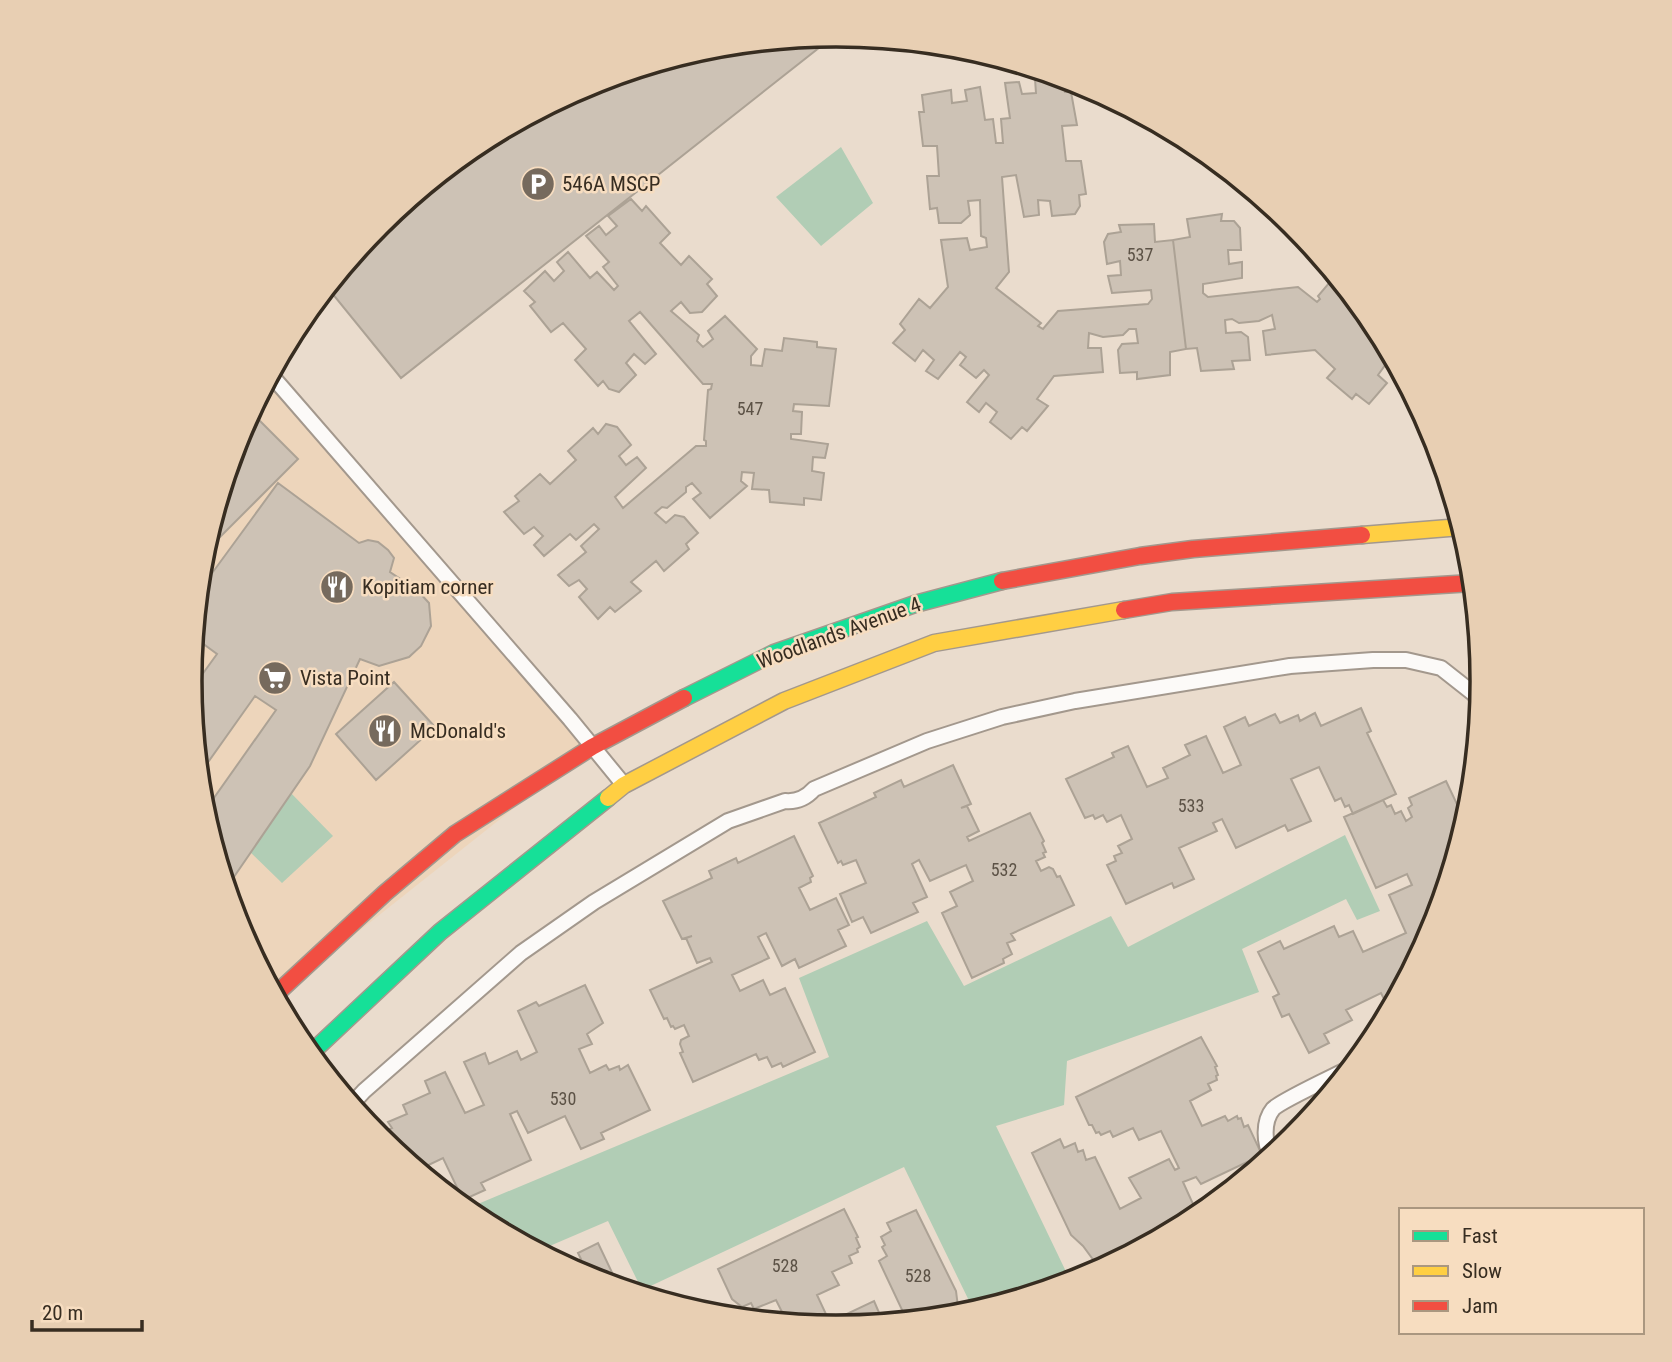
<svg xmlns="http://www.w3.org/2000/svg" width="1672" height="1362" font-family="'Roboto Condensed',sans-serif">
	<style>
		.built { fill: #edd5bb }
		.green { fill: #b1cdb5 }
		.building { fill: #cdc2b5; stroke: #aca295; stroke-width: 2 }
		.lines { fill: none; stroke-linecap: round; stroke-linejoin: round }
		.lane-casing { stroke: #a3988d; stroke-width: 18 }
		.fast-casing { stroke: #a3988d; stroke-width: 19 }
		.slow-casing { stroke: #a3988d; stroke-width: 19 }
		.jam-casing { stroke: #a3988d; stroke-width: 19 }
		.lane { stroke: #fcfaf8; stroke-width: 14 }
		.fast { stroke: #16e098; stroke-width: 16 }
		.slow { stroke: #ffcf43; stroke-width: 16 }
		.jam { stroke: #f24e42; stroke-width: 16 }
		.labels { text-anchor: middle; stroke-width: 5; stroke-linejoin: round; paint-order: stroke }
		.number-label { font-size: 18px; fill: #5c5246 }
		.poi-label { font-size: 21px; fill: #372d21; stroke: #f7ddc0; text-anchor: start }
		.street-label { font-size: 21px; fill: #372d21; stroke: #f7ddc0 }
		.rim { fill: none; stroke: #372d21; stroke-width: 3.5 }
	</style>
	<rect width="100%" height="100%" fill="#eadccd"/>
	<path class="built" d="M270,375L591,747L276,997L239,928L202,807L190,681L203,555L239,433Z"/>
	<path class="green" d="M841,147L873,203L821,246L776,197Z
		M288,790L333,836L282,883L244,846Z
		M1345,835L1380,911L1357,920L1346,899L1242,949L1259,992L1067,1061L1064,1105L996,1126L1071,1282L974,1311L904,1167L642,1290L608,1221L538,1251L477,1218L466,1209L829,1057L799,978L927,921L964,986L1111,916L1128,947Z"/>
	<path class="building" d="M813,37L820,47L401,378L327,287L379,224L477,144L589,84L710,47Z
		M1060,77L1063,78L1065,92H1071L1077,125L1062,126L1066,161H1081L1086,194L1079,195L1080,206L1075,214L1052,216L1050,201L1038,200L1039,215L1024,217L1016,175L1002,177L1009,272L996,288L1041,323L1038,326L1043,329L1058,311L1148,304L1152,299L1151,290L1112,293L1108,276L1121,275L1120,261L1107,264L1104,242L1108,234L1121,232L1119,225L1154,224L1155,242L1173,240L1186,349L1170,352V375L1137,379V372L1120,373L1118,350L1122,344L1138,343L1136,329H1129L1123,335L1103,337L1089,333L1088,348H1101L1103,372L1054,376L1037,399L1048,406L1027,431L1022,427L1011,439L990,422L997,412L986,403L979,412L967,402L989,375L984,370L976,378L960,365L966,357L960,352L938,379L926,371L934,360L923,350L915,361L893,343L905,330L900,324L919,299L930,308L948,287L941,240L967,238L970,250L987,247L986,238L981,236L980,200L968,201L970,215L961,223H939L937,208L930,209L927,176H939L937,146H923L919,112H924L922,95L951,90L952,103L967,101L965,90L980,87L985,120L993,119L996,143H1003L1001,119L1010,118L1005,83L1019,82L1022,94L1036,93L1035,79Z
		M631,199L642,211L646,206L670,233L660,243L681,265L689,256L712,279L707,284L717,296L702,312L690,313L681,302L671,311L699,335L697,341L703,347L713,339L708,331L725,316L757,349L751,356V365L762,366L765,349L782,351L784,338L817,342V347L836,349L829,406L794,404L793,411L802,412L801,434H791V439L828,444L825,458L813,457L812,471L824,473L821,500L804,498V505L770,502L769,490L752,489L754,473L742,472L741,481L747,486L710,518L693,499L701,493L692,483L686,487V492L667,508L662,507L655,513L666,523L675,515L684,517L698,533L686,544L689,549L664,571L656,561L631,582L641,591L615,612L610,607L598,619L579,597L587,589L579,580L569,586L558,575L586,552L581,546L599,529L594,524L576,540L570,534L544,556L534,545L543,536L534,527L524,534L504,512L519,501L515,496L540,474L550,484L576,460L568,451L593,428L598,434L606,424L617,427L631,445L619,456L626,465L637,457L646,468L615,497L623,508L696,446H706V441L704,440L708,390L711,389L712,384H703L640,312L629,321L656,354L645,364L634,354L626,363L636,375L619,392L609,389L603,381L598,386L575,360L586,349L563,323L551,332L530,306L535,302L524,291L545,271L554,281L564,271L557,262L568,252L590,278L597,272L614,290L618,286L603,267L609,262L586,236L599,226L606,235L617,226L608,216Z
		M1222,214L1221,221H1234L1240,228L1241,250H1228L1229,264L1242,262V278L1203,284V293L1208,297L1298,287L1317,302L1320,299L1318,296L1335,276L1373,322L1380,335L1378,337L1383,341L1398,369L1396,371L1386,364L1378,375L1387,383L1369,404L1356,394L1352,399L1327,378L1335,369L1315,350L1266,355L1263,331L1275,329L1272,315L1259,321L1239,323L1232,319L1225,320L1226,333L1241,332L1248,337L1250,360L1232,361L1234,369L1201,371L1197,348L1186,349L1173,240L1190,237L1187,219Z
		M251,412L298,459L203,554L239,433Z
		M278,483L359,543L368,540L378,542L388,550L394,558L390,572L417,590L429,603L431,626L421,646L409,657L379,666L360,659L310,766L227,887L204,812L276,710L255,696L199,775L191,690L217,654L194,637L199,591Z
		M394,682L435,727L376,780L336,734Z
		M1361,708L1371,731L1367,733L1396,794L1353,814L1349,805L1345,807L1341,798L1335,801L1319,767L1291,779L1311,821L1288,831L1285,825L1236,848L1222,819L1213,823L1217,831L1179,848L1194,879L1174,888L1172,883L1126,904L1107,865L1116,861L1114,856L1122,853L1118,846L1132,839L1121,815L1107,822L1103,815L1095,819L1093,815L1085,818L1066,779L1114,757L1112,753L1128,746L1147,787L1168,778L1163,768L1190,755L1185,745L1206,736L1223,773L1241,765L1224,727L1245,717L1249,726L1275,714L1280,723L1298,715L1300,721L1315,713L1321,726Z
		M953,765L971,804L961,808L967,806L979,831L967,837L969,841L1030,813L1044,841L1042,843L1046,852L1043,853L1045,857L1036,861L1041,871L1049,867L1053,869L1057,877L1060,876L1074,905L1011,934L1015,940L1007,943L1012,954L1003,959L1004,963L972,978L942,913L957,906L950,892L973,881L966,865L930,881L919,860L912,864L927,897L913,903L918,912L871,933L863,917L852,922L840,894L866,883L856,860L843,865L841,861L838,863L819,823L876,797L874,793L901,780L904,787Z
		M1446,781L1465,821L1433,929L1423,947L1418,949L1420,953L1393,1002L1387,1005L1381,993L1346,1010L1352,1020L1324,1034L1329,1043L1309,1053L1289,1014L1282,1017L1273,997L1279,994L1258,952L1280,941L1284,949L1334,926L1339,937L1353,931L1363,952L1406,933L1389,895L1412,885L1407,874L1376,888L1344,817L1383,800L1387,807L1391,805L1395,814L1401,811L1406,821L1412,817L1408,808L1412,805L1409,798Z
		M794,836L813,876L810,878L811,882L799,888L810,910L836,898L849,925L838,930L846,946L799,968L795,959L782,966L766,933L758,937L769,958L732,975L740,991L763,980L770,995L785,988L815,1052L783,1067L781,1063L772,1067L767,1057L759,1060L756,1054L693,1082L680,1053L683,1052L680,1044L681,1040L689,1036L684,1025L675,1029L673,1026L671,1027L667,1018L664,1019L650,990L712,962L710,958L697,963L686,938L692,936L682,939L663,901L712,878L709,871L736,858L738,863Z
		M585,985L603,1023L587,1034L592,1044L579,1049L590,1073L606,1065L609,1070L619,1066L620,1070L628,1065L650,1110L601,1133L604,1139L581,1149L565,1116L528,1133L517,1111L510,1114L531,1160L481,1183L485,1190L463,1200L443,1158L418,1170L378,1137L377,1135L392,1128L388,1122L407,1114L403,1105L430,1093L425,1081L445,1072L465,1113L484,1105L464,1062L485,1053L489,1064L517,1051L521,1060L537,1052L518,1011L536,1002L539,1006Z
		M1201,1037L1217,1066L1215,1067L1218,1075L1216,1076L1217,1080L1208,1084L1211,1090L1190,1101L1202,1126L1225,1116L1228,1121L1237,1116L1238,1119L1241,1118L1244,1127L1248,1125L1262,1155L1201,1184L1196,1177L1183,1182L1198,1215L1100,1269L1083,1246L1071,1235L1032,1153L1060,1139L1064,1148L1075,1143L1078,1152L1083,1150L1086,1160L1095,1157L1120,1209L1141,1198L1129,1178L1169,1159L1175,1170L1179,1168L1161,1131L1139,1140L1133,1128L1113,1137L1110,1131L1101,1135L1099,1132L1096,1133L1092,1125H1089L1076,1097Z
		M844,1209L858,1237L856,1238L860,1247L857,1249L858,1252L849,1256L852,1263L832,1272L839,1285L817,1295L832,1327L787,1322L776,1300L754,1309L751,1303L742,1307L732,1299L718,1269Z
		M916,1210L956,1291L959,1315L886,1322L904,1314L879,1261L887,1256L882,1247L885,1245L881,1237L891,1231L887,1223Z
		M598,1243L617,1283L624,1280L629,1290L588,1278L566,1266L581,1259L578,1253Z
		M874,1301L883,1322L837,1327L834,1320Z"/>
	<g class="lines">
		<g class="lane-casing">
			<path id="lane" d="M271,375L570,719L624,785
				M352,1104L364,1091L521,953L594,902L728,821L785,801C796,802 806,798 814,789L927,741L1002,717L1075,701L1290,666L1373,660H1406L1441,668L1474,694L1480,703
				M1271,1156C1264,1143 1263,1121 1273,1109C1280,1101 1337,1075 1350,1068"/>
		</g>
		<g class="fast-casing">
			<path id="fast" d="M684,698L774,653L915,604L1002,581
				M310,1054L440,932L608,798"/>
		</g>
		<g class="slow-casing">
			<path id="slow" d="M1362,535L1461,527
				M608,798L624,785L784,701L934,643L1124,610"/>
		</g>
		<g class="jam-casing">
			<path id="jam" d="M1002,581L1140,556L1193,549L1362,535
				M1124,610L1172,602L1472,583
				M275,995L385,893L455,834L592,747L684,698"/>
		</g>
		<use href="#lane" class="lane"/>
		<use href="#fast" class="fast"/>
		<use href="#slow" class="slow"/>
		<use href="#jam" class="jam"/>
	</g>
	<defs>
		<g id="parking-disc" transform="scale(1.75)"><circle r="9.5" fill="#766a5d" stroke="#f7ddc0"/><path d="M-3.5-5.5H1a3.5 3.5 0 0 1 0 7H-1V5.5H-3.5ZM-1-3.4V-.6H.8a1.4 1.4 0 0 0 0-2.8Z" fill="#fff"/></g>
		<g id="restaurant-disc" transform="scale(1.75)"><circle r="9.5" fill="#766a5d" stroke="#f7ddc0"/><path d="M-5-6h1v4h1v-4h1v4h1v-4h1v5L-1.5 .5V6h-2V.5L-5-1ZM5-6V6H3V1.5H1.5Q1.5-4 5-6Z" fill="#fff"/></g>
		<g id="supermarket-disc" transform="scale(1.75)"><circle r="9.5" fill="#766a5d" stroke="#f7ddc0"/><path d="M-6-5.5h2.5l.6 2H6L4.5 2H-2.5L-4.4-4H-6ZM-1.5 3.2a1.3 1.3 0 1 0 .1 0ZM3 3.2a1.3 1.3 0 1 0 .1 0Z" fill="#fff"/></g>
	</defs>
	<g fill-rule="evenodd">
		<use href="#parking-disc" x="538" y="184"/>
		<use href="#restaurant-disc" x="337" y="587"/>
		<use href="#supermarket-disc" x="275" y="678"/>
		<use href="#restaurant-disc" x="385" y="731"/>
	</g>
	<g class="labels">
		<g class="number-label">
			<text x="1140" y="261">537</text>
			<text x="750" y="415">547</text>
			<text x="1191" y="812">533</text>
			<text x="1004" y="876">532</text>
			<text x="563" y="1105">530</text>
			<text x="785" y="1272">528</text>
			<text x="918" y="1282">528</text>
		</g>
		<g class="poi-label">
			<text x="562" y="191">546A MSCP</text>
			<text x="362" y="594">Kopitiam corner</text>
			<text x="300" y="685">Vista Point</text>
			<text x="410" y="738">McDonald's</text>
		</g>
		<g class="street-label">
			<text transform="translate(839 633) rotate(-20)" y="7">Woodlands Avenue 4</text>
		</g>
	</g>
	<path d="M0 0H1672V1362H0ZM202 681a634 634 0 1 1 1268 0a634 634 0 1 1-1268 0Z" fill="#e8cfb3" fill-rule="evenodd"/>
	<path class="rim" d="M202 681a634 634 0 1 1 1268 0a634 634 0 1 1-1268 0Z"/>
	<rect x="1399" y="1208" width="245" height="126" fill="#f7ddc0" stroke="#aa9780" stroke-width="2"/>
	<rect x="1413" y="1231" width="35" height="10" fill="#16e098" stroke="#aa9780" stroke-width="2"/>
	<text x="1462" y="1243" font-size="21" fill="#372d21">Fast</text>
	<rect x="1413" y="1266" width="35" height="10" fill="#ffcf43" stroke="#aa9780" stroke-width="2"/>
	<text x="1462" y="1278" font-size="21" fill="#372d21">Slow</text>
	<rect x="1413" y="1301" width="35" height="10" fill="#f24e42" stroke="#aa9780" stroke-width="2"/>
	<text x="1462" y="1313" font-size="21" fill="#372d21">Jam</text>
	<path d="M32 1320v10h110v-10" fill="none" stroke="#372d21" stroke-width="3.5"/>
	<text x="42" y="1320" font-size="21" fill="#372d21" stroke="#f7ddc0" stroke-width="5" paint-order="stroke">20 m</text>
</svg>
